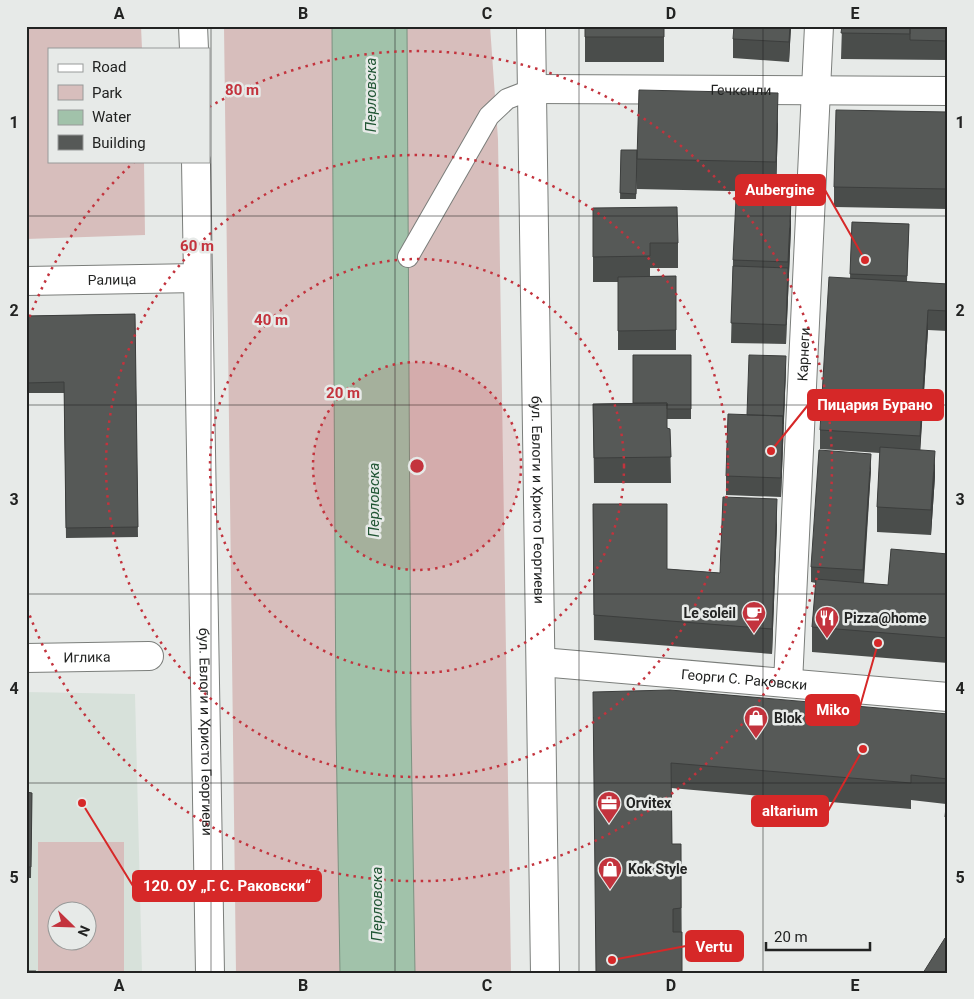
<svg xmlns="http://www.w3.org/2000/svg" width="974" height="999" font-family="Roboto,sans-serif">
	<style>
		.built { fill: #d7e1da; fill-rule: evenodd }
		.green { fill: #d7bebc; fill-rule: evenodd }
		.water { fill: #a1c2aa; stroke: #7b9281 }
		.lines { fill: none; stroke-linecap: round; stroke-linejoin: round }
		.lane-casing { stroke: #7b7e7b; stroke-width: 22 }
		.street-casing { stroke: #7b7e7b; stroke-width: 30 }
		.primary-casing { stroke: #7b7e7b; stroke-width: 30 }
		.lane { stroke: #fff; stroke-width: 20 }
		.street { stroke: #fff; stroke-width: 28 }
		.primary { stroke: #fff; stroke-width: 28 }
		.wall { fill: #4a4d4b }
		.shaded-wall { fill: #3c3e3d }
		.building { fill: #565957; stroke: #3c3e3d }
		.grid { fill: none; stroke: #222322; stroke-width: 1; stroke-opacity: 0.55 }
		.ring { fill: none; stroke: #c3333d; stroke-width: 2.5; stroke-dasharray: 2.5 5 }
		.labels { text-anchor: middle; stroke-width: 5; stroke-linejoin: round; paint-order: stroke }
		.street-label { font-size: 14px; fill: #222322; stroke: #e7eae8 }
		.poi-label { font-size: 14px; font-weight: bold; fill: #222322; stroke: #e7eae8; text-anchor: start }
		.water-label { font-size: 15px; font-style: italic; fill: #225635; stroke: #e7eae8 }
		.centre { fill: #c3333d; stroke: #e7eae8; stroke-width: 2.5 }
		.ring-label { font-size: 15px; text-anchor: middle; font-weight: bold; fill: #c3333d; stroke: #e7eae8; stroke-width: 5; stroke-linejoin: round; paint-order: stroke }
		.leader { fill: none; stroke: #d62828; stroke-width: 2 }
		.callout-dot { fill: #d62828; stroke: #e7eae8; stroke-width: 2 }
		.callout { fill: #d62828; stroke: #d62828; stroke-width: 2 }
		.callout-label { font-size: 15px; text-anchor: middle; font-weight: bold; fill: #fff }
		.neatline { fill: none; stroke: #222322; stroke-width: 2 }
		.grid-label { font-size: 16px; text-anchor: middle; font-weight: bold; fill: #222322 }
	</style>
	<rect width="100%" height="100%" fill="#e7eae8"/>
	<path class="built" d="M26,692L135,694L142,973H26ZM58,912H88V942H58Z"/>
	<path class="green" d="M26,26H141L142,49H49V161H144L145,235L26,239Z
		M224,26H490L498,139L511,973H236Z
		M38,842H124V973H38ZM58,912H88V942H58Z"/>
	<path class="water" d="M332,26H407L411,725L415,973H340L336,726Z"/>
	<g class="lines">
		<g class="lane-casing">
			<path id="lane" d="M408,257L489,116L507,99L533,89"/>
		</g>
		<g class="street-casing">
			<g id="street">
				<path id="s1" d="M533,89L948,91"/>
				<path id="s2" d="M26,281L198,278"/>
				<path id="s3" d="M26,658L149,656"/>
				<path id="s4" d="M541,662L948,697"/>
				<path id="s5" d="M788,683L819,26"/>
			</g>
		</g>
		<g class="primary-casing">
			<g id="primary">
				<path d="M193,26L194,49"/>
				<path id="s6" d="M531,26L545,973"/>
				<path id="s7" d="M196,161L210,973"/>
			</g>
		</g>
		<use href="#lane" class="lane"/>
		<use href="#street" class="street"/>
		<use href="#primary" class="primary"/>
	</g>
	<path class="wall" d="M585,26H664V62H585Z
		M791,26L789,62L733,58V39Z
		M842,26H948V60L841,59Z
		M948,112V209L834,207V187Z
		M778,123L776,192L637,189V174L636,199H620L621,150H637Z
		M593,208L678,243V268H650V276H676V350H618V282H593Z
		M852,222L909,224L907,282L948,284V279V331L928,330L920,450L935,476L931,535L877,532V507L880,453L820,449V430L850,278Z
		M791,227L786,344L731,343L733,260Z
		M135,314L138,537L66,538L64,393H26V316Z
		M691,355V419H667V428L670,429L671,483H594L593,404L633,403Z
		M786,367L781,497L726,495V476L747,415Z
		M871,469L864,583L888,585L948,554V663L812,652V627L816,583L811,582V567Z
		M593,504L667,569L720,573L777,524L772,654L594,640Z
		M948,714V842H945V817L946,804L911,800V809L671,788L672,844H681L682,973L593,717Z
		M26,792L32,793L31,878H26Z"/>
	<path class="shaded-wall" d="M790,26H791L789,62V42Z
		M778,93V123L776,192V162Z
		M791,201V227L786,344L788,262Z
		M928,310V330L920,455V436Z
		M786,356V367L781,497V478Z
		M935,451V476L931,535V510Z
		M871,454V469L863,586V570Z
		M777,499V524L772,654V629Z"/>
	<path class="building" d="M585,26H664V37H585Z
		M734,26H790L789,42L733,39Z
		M842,26H910V34L841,33Z
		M910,26H948V41L910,40Z
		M639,90L778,93L776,162L637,159Z
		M836,110L948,112V189L834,187Z
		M621,150H637L636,194L620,193Z
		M736,199L791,201L788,262L733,260Z
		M677,207L678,243H650V256L593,257V208Z
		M852,222L909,224L907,276L850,274Z
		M733,266L788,268L786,325L731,323Z
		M676,276V330L618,331V277Z
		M829,277L948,284V311L928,310L920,436L820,430Z
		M135,314L138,527L66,528L64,382L26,383V316Z
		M633,355H691V409H667V403H633Z
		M749,355L786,356L783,424V416L747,415Z
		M667,403V428L670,429L671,457L594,458L593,404Z
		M728,414L783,416L781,478L726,476Z
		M880,447L935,451L931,510L877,507Z
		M819,450L871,454L863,570L811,567Z
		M723,497L777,499L772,629L594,615L593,504H667V569L720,573Z
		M891,549L948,554V638L812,627L816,579L888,585Z
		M670,690L948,714V779L911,775V783L671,763L672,844H681V908L673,909V932H682V973H596L593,692Z
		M948,786V817H945Z
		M26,792L32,793L31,867H26Z
		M945,938L948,940V973H923Z
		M26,971H36V973H26Z"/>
	<path class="grid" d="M211,26V973M395,26V973M579,26V973M763,26V973M26,216H948M26,405H948M26,594H948M26,783H948"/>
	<circle cx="417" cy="466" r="104" fill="#c3333d" fill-opacity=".12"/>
	<g class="ring">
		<circle cx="417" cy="466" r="104"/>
		<circle cx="417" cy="466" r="207"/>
		<circle cx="417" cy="466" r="311"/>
		<path d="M27 324A415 415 0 0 1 134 162M209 107A415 415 0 1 1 27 608"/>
	</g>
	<defs>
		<g id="cafe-pin" transform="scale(1.25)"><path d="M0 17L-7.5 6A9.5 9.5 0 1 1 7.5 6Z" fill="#c3333d" stroke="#e7eae8"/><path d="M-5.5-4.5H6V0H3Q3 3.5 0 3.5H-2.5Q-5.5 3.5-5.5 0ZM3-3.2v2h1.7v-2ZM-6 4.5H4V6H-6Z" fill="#fff"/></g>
		<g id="restaurant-pin" transform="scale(1.25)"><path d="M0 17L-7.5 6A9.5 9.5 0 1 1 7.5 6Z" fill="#c3333d" stroke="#e7eae8"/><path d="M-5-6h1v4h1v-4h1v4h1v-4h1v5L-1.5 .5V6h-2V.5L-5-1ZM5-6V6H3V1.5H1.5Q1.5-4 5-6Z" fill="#fff"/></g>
		<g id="shop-pin" transform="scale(1.25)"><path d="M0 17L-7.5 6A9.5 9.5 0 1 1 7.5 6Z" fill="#c3333d" stroke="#e7eae8"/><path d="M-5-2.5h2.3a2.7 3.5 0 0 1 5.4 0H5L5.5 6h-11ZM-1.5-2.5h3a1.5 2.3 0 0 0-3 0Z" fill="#fff"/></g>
		<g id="office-pin" transform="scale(1.25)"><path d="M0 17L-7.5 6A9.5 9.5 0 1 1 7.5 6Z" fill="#c3333d" stroke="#e7eae8"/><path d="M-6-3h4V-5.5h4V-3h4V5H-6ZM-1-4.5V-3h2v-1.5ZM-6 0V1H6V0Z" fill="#fff"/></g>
	</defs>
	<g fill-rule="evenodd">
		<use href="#cafe-pin" x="754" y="613"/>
		<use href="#restaurant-pin" x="827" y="618"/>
		<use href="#shop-pin" x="756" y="718"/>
		<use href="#office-pin" x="609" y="803"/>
		<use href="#shop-pin" x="610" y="869"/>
	</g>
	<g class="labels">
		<g class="street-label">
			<text dy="5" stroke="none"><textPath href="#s1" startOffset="208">Гечкенли</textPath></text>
			<text dy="5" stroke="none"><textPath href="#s2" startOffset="86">Ралица</textPath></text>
			<text dy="5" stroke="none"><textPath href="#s5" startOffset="329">Карнеги</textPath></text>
			<text dy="5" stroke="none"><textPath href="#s6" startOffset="474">бул. Евлоги и Христо Георгиеви</textPath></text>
			<text dy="5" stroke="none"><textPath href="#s3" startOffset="61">Иглика</textPath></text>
			<text dy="5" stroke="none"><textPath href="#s4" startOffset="204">Георги С. Раковски</textPath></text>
			<text dy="5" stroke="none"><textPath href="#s7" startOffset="571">бул. Евлоги и Христо Георгиеви</textPath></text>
		</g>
		<g class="poi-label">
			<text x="736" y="618" text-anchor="end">Le soleil</text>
			<text x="844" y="623">Pizza@home</text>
			<text x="774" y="723">Blok</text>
			<text x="626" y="808">Orvitex</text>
			<text x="628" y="874">Kok Style</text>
		</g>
		<g class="water-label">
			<text transform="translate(371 95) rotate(-90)" y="5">Перловска</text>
			<text transform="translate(374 500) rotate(-90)" y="5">Перловска</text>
			<text transform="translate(377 904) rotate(-90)" y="5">Перловска</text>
		</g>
	</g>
	<circle cx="417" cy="466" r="8" class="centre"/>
	<g class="ring-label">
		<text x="242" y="95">80 m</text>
		<text x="197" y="251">60 m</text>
		<text x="271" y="325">40 m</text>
		<text x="343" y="398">20 m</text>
	</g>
	<path class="leader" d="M865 260L825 190M771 451L808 405M878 643L859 710M863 749L828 811M82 803L133 886M612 960L686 946"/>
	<g class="callout-dot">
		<circle cx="865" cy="260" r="5"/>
		<circle cx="771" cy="451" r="5"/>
		<circle cx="878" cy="643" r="5"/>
		<circle cx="863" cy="749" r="5"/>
		<circle cx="82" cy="803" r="5"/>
		<circle cx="612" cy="960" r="5"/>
	</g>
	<g class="callout">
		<rect x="736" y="175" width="89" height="30" rx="5"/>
		<rect x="808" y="390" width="135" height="30" rx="5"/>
		<rect x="806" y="695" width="53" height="30" rx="5"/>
		<rect x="752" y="796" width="76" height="30" rx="5"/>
		<rect x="133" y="871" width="188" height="30" rx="5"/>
		<rect x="686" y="931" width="57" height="30" rx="5"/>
	</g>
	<g class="callout-label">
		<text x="780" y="195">Aubergine</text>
		<text x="875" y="410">Пицария Бурано</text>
		<text x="833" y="715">Miko</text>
		<text x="790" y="816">altarium</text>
		<text x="227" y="891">120. ОУ „Г. С. Раковски“</text>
		<text x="714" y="952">Vertu</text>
	</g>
	<rect width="974" height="999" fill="none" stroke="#e7eae8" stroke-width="55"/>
	<rect x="48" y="48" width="162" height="115" fill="#e7eae8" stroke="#989a99"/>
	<rect x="58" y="64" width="25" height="8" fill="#ffffff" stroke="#989a99"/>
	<text x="92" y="72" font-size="15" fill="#222322">Road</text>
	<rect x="58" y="85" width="25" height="15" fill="#d7bebc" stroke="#989a99"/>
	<text x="92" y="98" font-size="15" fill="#222322">Park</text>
	<rect x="58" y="110" width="25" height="15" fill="#a1c2aa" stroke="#989a99"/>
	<text x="92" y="122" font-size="15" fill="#222322">Water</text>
	<rect x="58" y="135" width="25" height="15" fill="#565957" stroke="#989a99"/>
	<text x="92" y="148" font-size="15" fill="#222322">Building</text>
	<g transform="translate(72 926) rotate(113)"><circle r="24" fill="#e7eae8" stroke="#989a99"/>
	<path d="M0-4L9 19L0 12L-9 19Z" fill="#c3333d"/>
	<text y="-8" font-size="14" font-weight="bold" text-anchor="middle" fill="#222322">N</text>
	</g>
	<path d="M766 942v8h104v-8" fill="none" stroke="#222322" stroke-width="2.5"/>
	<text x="774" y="942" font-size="15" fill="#222322" stroke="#e7eae8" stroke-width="4" paint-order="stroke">20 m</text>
	<rect x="28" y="28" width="918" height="944" class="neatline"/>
	<g class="grid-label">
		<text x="119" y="19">A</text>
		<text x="303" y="19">B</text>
		<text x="487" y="19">C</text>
		<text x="671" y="19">D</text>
		<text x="855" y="19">E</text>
		<text x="14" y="128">1</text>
		<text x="960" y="128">1</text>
		<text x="14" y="316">2</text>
		<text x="960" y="316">2</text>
		<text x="14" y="505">3</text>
		<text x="960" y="505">3</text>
		<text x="14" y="694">4</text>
		<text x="960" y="694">4</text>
		<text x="14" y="883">5</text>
		<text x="960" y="883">5</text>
		<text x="119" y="991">A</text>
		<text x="303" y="991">B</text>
		<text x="487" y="991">C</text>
		<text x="671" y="991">D</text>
		<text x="855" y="991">E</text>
	</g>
</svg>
